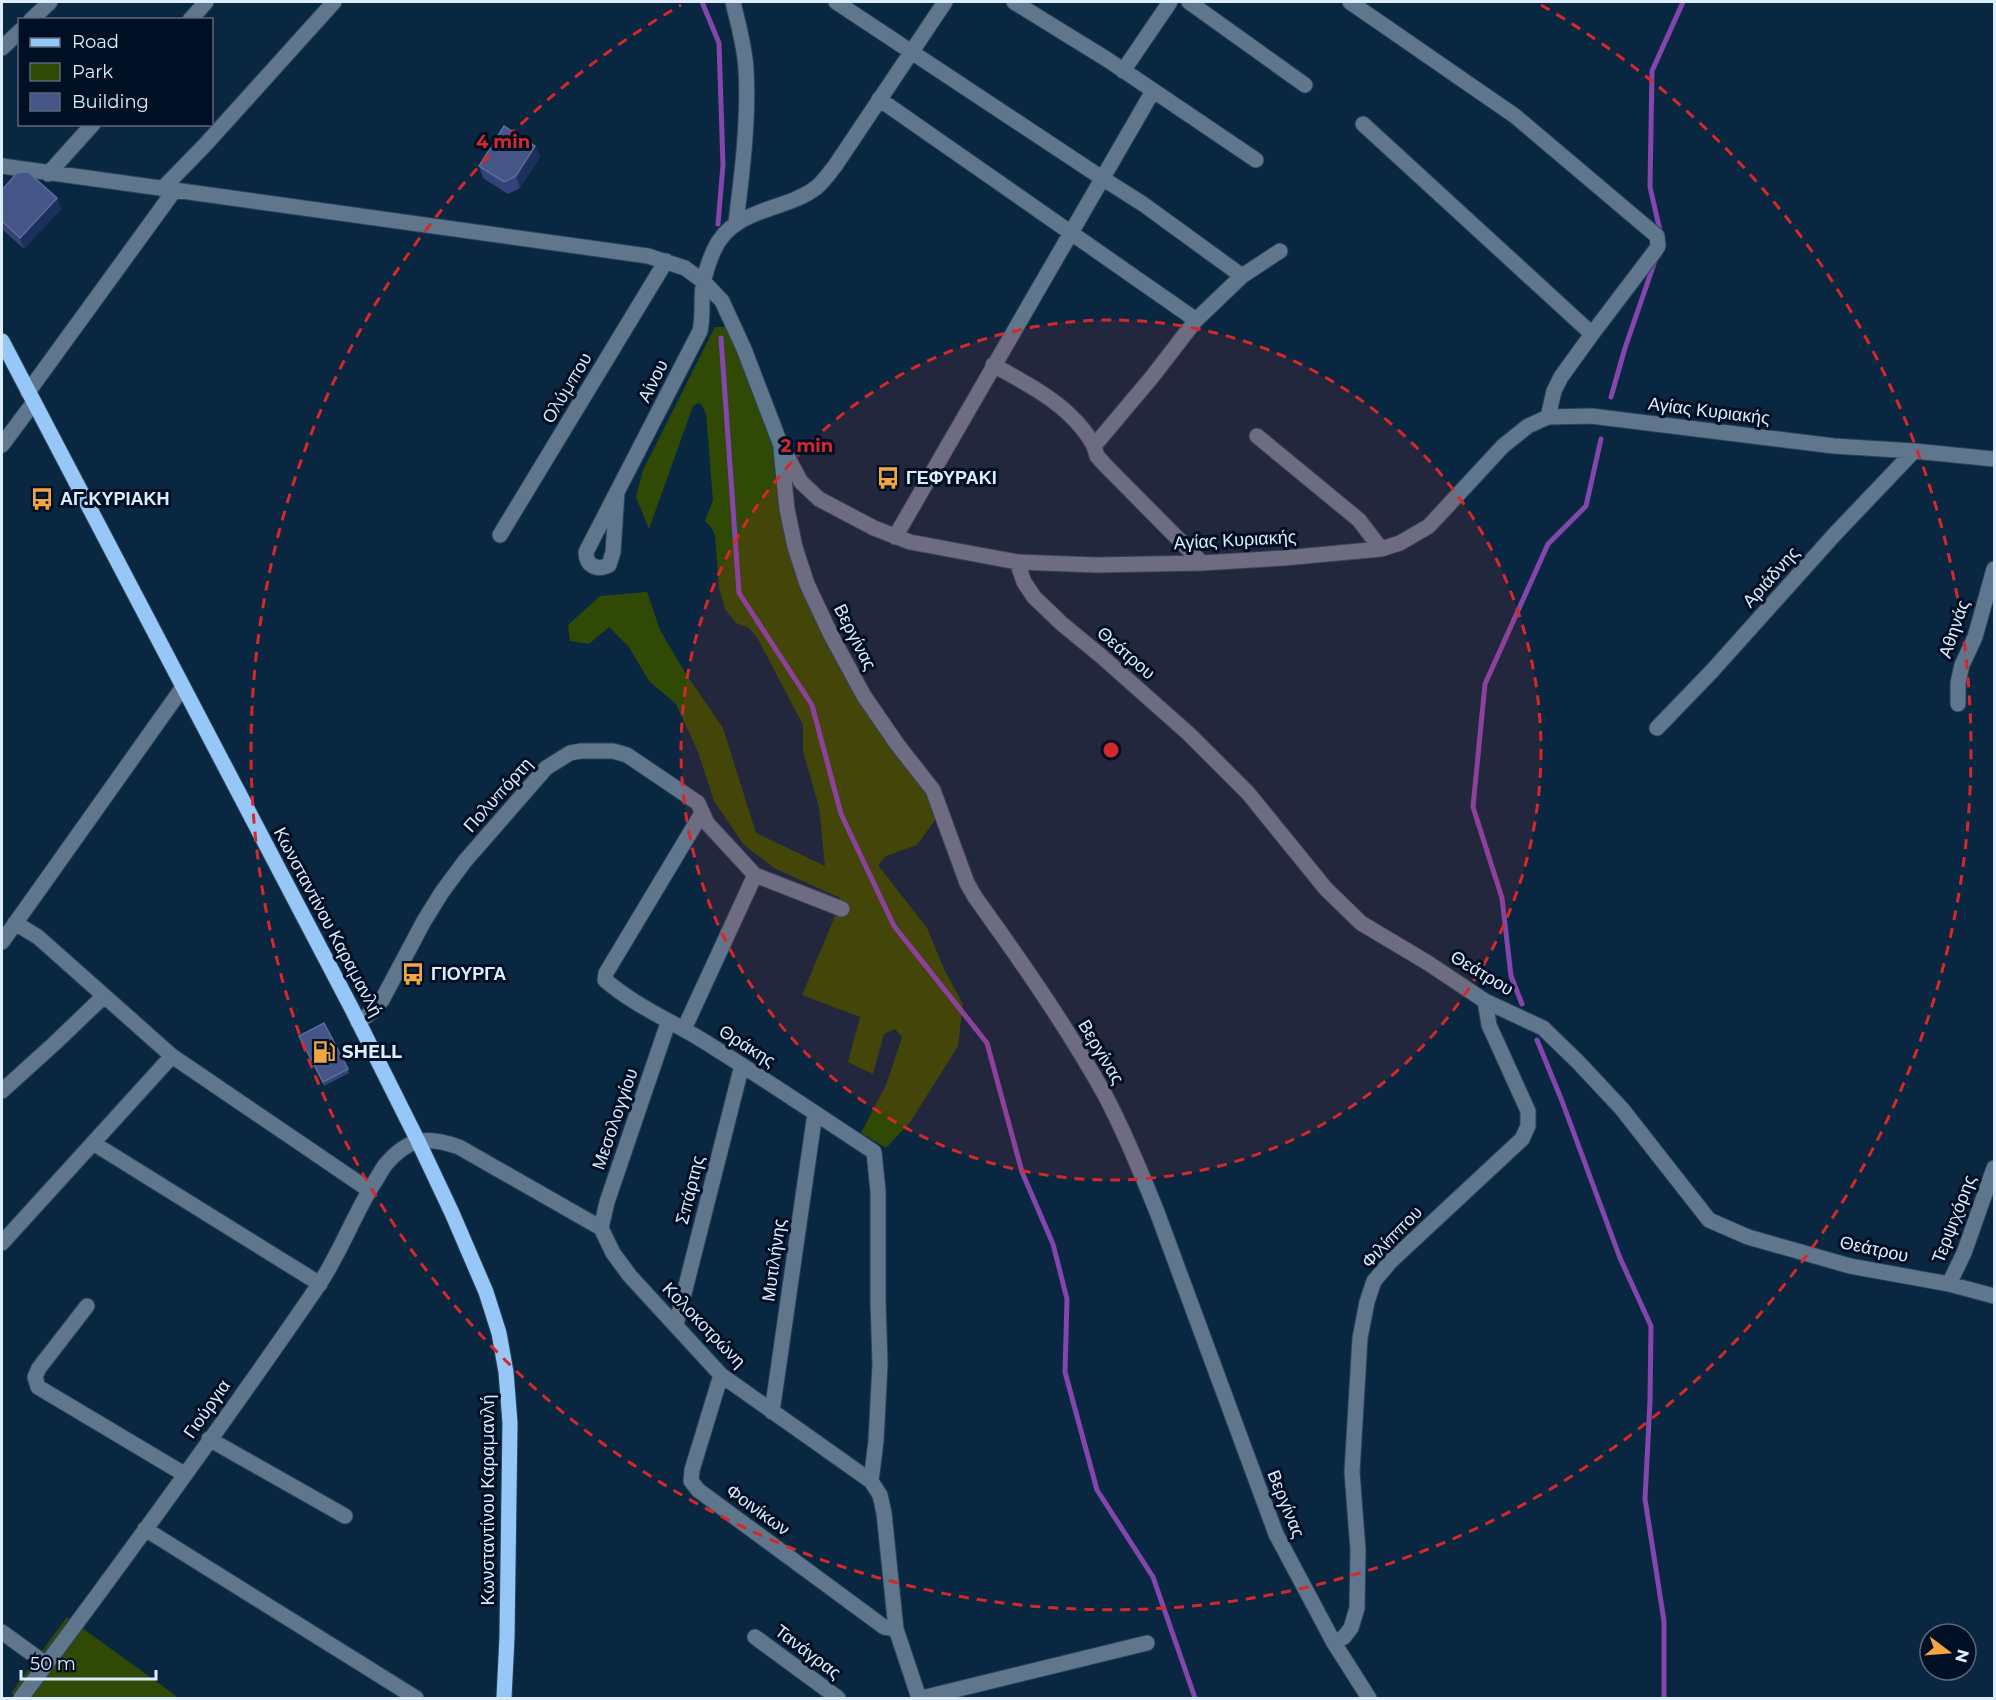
<svg xmlns="http://www.w3.org/2000/svg" width="1996" height="1700" font-family="Montserrat,sans-serif">
	<style>
		.green { fill: #304905 }
		.lines { fill: none; stroke-linecap: round; stroke-linejoin: round }
		.stream { stroke: #8246ac; stroke-width: 5 }
		.minor-casing { stroke: #27435c; stroke-width: 17 }
		.major-casing { stroke: #27435c; stroke-width: 17 }
		.minor { stroke: #5f768d; stroke-width: 15 }
		.major { stroke: #97c7f7; stroke-width: 15 }
		.wall { fill: #334378 }
		.shaded-wall { fill: #1b305c }
		.building { fill: #455587; stroke: #5d6d9a; stroke-width: 1.5 }
		.ring { fill: none; stroke: #d62828; stroke-width: 3; stroke-dasharray: 10 8 }
		.labels { text-anchor: middle; stroke-width: 6; stroke-linejoin: round; paint-order: stroke }
		.street-label { font-size: 18px; fill: #dcedff; stroke: #000f23 }
		.poi-label { font-size: 18px; font-weight: bold; fill: #dcedff; stroke: #000f23; text-anchor: start }
		.centre { fill: #d62828; stroke: #000f23; stroke-width: 3 }
		.ring-label { font-size: 18px; text-anchor: middle; font-weight: bold; fill: #d62828; stroke: #000f23; stroke-width: 6; stroke-linejoin: round; paint-order: stroke }
	</style>
	<rect width="100%" height="100%" fill="#0a2741"/>
	<path class="green" d="M715,327H725L735,337L777,444L804,586L930,792L938,816L917,845L886,856L878,865L927,928L944,969L963,1004L958,1046L911,1121L886,1148L861,1133L886,1085L902,1037L895,1029L884,1034L873,1074L848,1062L860,1017L802,995L835,916L840,898L774,868L744,845L714,801L698,752L676,704L649,681L629,647L609,627L589,644L570,641L568,625L600,596L647,592L660,630L686,674L723,728L756,833L825,866L819,807L803,751V725L758,639L749,628L736,623L725,609L719,587L715,535L711,527L705,521L713,500L706,414L702,405L698,403L693,406L649,529L636,497L643,470Z
		M67,1617L179,1698H19L11,1693Z"/>
	<g class="lines">
		<path class="stream" d="M702,2L719,43L723,165L718,224
			M1661,235L1650,187L1652,71L1683,2
			M721,338L739,593L812,705L841,814L894,926L987,1043L1022,1172L1053,1244L1067,1299L1065,1372L1097,1490L1153,1577L1195,1698
			M1611,397L1625,348L1656,258
			M1522,1004L1511,976L1502,898L1473,807L1485,684L1548,544L1586,506L1601,439
			M1537,1040L1562,1101L1620,1258L1651,1326L1650,1401L1645,1499L1664,1621V1698"/>
		<g class="minor-casing">
			<path id="minor" d="M733,2C738,24 745,47 746,70C749,117 742,175 736,222
				M836,2L1102,178L1143,204L1242,276
				M1014,2L1108,60L1256,160
				M1189,2L1305,85
				M1350,2L1515,116L1657,236L1658,246L1655,251L1592,334L1561,377L1554,391L1548,417
				M31,20L50,2
				M190,20L206,2
				M2,48L20,31
				M1123,71L1170,2
				M879,99L1196,320
				M1363,124L1592,334
				M2,166L648,256L685,268L704,282L722,301L744,349L780,443L801,482L819,499L874,528L910,542L1017,562L1096,565L1202,563L1284,558L1381,549L1400,543L1429,526L1503,446L1528,426L1548,417L1591,416L1834,446L1914,451L1994,459
				M48,174L93,124
				M162,189L205,145L334,2
				M993,365C1030,385 1073,407 1094,446
				M28,392L174,191
				M1257,436L1359,520L1381,549
				M2,445L34,402
				M781,450L787,509L795,547L807,584L831,635L864,696L897,744L933,790L967,883L975,897C1021,961 1067,1027 1105,1095C1125,1133 1141,1172 1157,1212L1276,1534L1334,1643L1369,1698
				M617,492L586,552C586,566 597,571 609,565L613,552L617,492L700,331C704,314 700,297 704,280C706,270 710,259 714,250C733,207 785,212 817,187C824,181 830,172 835,166L945,2
				M500,535L666,261
				M895,537L1153,91
				M1017,562L1024,582L1034,597L1061,623L1101,656L1189,734L1248,793L1326,889L1361,923L1428,963L1485,1001L1543,1028L1578,1062L1622,1109L1709,1220L1748,1237L1850,1266L1949,1284L1994,1296
				M1202,563L1105,465L1097,456L1094,446L1152,377L1196,320L1242,276L1280,251
				M1958,704V683L1962,665L1975,637L1994,569
				M1657,728L1712,671L1835,534L1914,451
				M702,813L606,973L605,980C634,1005 669,1020 702,1040C760,1076 816,1114 874,1152L878,1191V1302L880,1364L876,1441L871,1481
				M15,923L38,937L172,1056L369,1190
				M2,942L183,687
				M358,1022L372,1012L382,1000L424,921L442,892L465,861L546,768L570,753L581,751H613L627,755L698,803L707,823L755,875L842,909
				M684,1029L755,875
				M172,1056L93,1143L320,1284
				M2,1091L55,1043L104,996
				M601,1228L607,1202L668,1023
				M2,1243L93,1143
				M1949,1284L1964,1253L1994,1168
				M87,1306L39,1368L35,1377L38,1387L184,1474
				M676,1325L742,1065
				M721,1375L692,1470L691,1481L698,1490L884,1627L896,1629
				M772,1412L815,1113
				M209,1439L345,1516
				M145,1529L416,1698
				M2,1632L46,1664
				M755,1637L838,1698
				M1334,1643L1344,1637L1351,1628L1357,1608L1358,1550L1352,1472L1360,1338L1367,1302L1374,1281L1391,1261L1522,1139L1528,1126V1111L1489,1025L1485,1001
				M21,1698C122,1563 222,1426 318,1286C340,1254 353,1216 374,1183C378,1177 382,1169 386,1164C409,1137 428,1136 459,1147L601,1228L613,1253L630,1276L721,1375L871,1481L880,1495L884,1513L896,1629L919,1698
				M922,1698L1147,1643"/>
		</g>
		<g class="major-casing">
			<path id="major" d="M2,341L352,1009L418,1141L452,1213L486,1292L499,1333L506,1372L510,1423L507,1637L504,1698"/>
		</g>
		<use href="#minor" class="minor"/>
		<use href="#major" class="major"/>
	</g>
	<path class="wall" d="M535,146L540,157L520,188L508,194L483,178L479,166Z
		M2,190L57,198L61,209L24,249L2,229Z
		M299,1036L348,1069L349,1073L324,1086Z"/>
	<path class="shaded-wall" d="M535,146L540,157L520,188L516,176Z
		M57,198L61,209L24,249L20,238Z"/>
	<path class="building" d="M504,126L535,146L516,176L504,182L479,166Z
		M28,172L57,198L20,238L2,221V190L17,173Z
		M324,1023L348,1069L323,1082L299,1036Z"/>
	<circle cx="1111" cy="750" r="430" fill="#d62828" fill-opacity=".12"/>
	<g class="ring">
		<circle cx="1111" cy="750" r="430"/>
		<path d="M1541 5A860 860 0 1 1 681 5"/>
	</g>
	<defs>
		<g id="bus-bare" transform="scale(1.8)"><path d="M-5-6H5V4H4V6H2V4H-2V6H-4V4H-5ZM-3.5-4V0h7V-4ZM-3.5 1.2v1.5H-2V1.2ZM2 1.2v1.5H3.5V1.2Z" fill="#f3a542" stroke="#000f23" stroke-width="2.5" paint-order="stroke"/></g>
		<g id="fuel-bare" transform="scale(1.8)"><path d="M-5.5-6h7V0h2V4h1.3V-2.5L3-4.5l.8-.8L6-3V5H2.5V1h-1V6h-7ZM-4.2-4.7v3.2H.2V-4.7Z" fill="#f3a542" stroke="#000f23" stroke-width="2.5" paint-order="stroke"/></g>
	</defs>
	<g fill-rule="evenodd">
		<use href="#bus-bare" x="888" y="478"/>
		<use href="#bus-bare" x="42" y="499"/>
		<use href="#bus-bare" x="413" y="974"/>
		<use href="#fuel-bare" x="324" y="1052"/>
	</g>
	<g class="labels">
		<g class="street-label">
			<text transform="translate(653 381) rotate(-63)" y="6">Αίνου</text>
			<text transform="translate(567 388) rotate(-59)" y="6">Ολύμπου</text>
			<text transform="translate(1709 411) rotate(7)" y="6">Αγίας Κυριακής</text>
			<text transform="translate(1235 540) rotate(-3)" y="6">Αγίας Κυριακής</text>
			<text transform="translate(1771 577) rotate(-48)" y="6">Αριάδνης</text>
			<text transform="translate(1954 629) rotate(-71)" y="6">Αθηνάς</text>
			<text transform="translate(855 637) rotate(63)" y="6">Βεργίνας</text>
			<text transform="translate(1126 653) rotate(41)" y="6">Θεάτρου</text>
			<text transform="translate(498 795) rotate(-48)" y="6">Πολυπόρτη</text>
			<text transform="translate(328 922) rotate(62)" y="6">Κωνσταντίνου Καραμανλή</text>
			<text transform="translate(1482 973) rotate(31)" y="6">Θεάτρου</text>
			<text transform="translate(747 1046) rotate(32)" y="6">Θράκης</text>
			<text transform="translate(1101 1052) rotate(59)" y="6">Βεργίνας</text>
			<text transform="translate(615 1119) rotate(-71)" y="6">Μεσολογγίου</text>
			<text transform="translate(690 1190) rotate(-76)" y="6">Σπάρτης</text>
			<text transform="translate(1954 1219) rotate(-69)" y="6">Τερψιχόρης</text>
			<text transform="translate(1392 1237) rotate(-46)" y="6">Φιλίππου</text>
			<text transform="translate(1874 1249) rotate(12)" y="6">Θεάτρου</text>
			<text transform="translate(774 1260) rotate(-82)" y="6">Μυτιλήνης</text>
			<text transform="translate(704 1325) rotate(46)" y="6">Κολοκοτρώνη</text>
			<text transform="translate(207 1409) rotate(-55)" y="6">Γιούργια</text>
			<text transform="translate(488 1500) rotate(-90)" y="6">Κωνσταντίνου Καραμανλή</text>
			<text transform="translate(1286 1504) rotate(68)" y="6">Βεργίνας</text>
			<text transform="translate(758 1510) rotate(36)" y="6">Φοινίκων</text>
			<text transform="translate(808 1652) rotate(37)" y="6">Τανάγρας</text>
		</g>
		<g class="poi-label">
			<text x="906" y="484">ΓΕΦΥΡΑΚΙ</text>
			<text x="60" y="505">ΑΓ.ΚΥΡΙΑΚΗ</text>
			<text x="431" y="980">ΓΙΟΥΡΓΑ</text>
			<text x="342" y="1058">SHELL</text>
		</g>
	</g>
	<circle cx="1111" cy="750" r="9" class="centre"/>
	<g class="ring-label">
		<text x="503" y="148">4 min</text>
		<text x="807" y="452">2 min</text>
	</g>
	<rect width="1996" height="1700" fill="none" stroke="#dcedff" stroke-width="6"/>
	<rect x="18" y="18" width="195" height="108" fill="#000f23" stroke="#58687b" stroke-width="1.5"/>
	<rect x="30" y="38" width="30" height="9" fill="#97c7f7" stroke="#58687b" stroke-width="1.5"/>
	<text x="72" y="48" font-size="18" fill="#dcedff">Road</text>
	<rect x="30" y="63" width="30" height="18" fill="#304905" stroke="#58687b" stroke-width="1.5"/>
	<text x="72" y="78" font-size="18" fill="#dcedff">Park</text>
	<rect x="30" y="93" width="30" height="18" fill="#455587" stroke="#58687b" stroke-width="1.5"/>
	<text x="72" y="108" font-size="18" fill="#dcedff">Building</text>
	<g transform="translate(1948 1652) rotate(106)"><circle r="28" fill="#000f23" stroke="#58687b" stroke-width="1.5"/>
	<path d="M0-4.5L10 22L0 15L-10 22Z" fill="#f3a542"/>
	<text y="-9" font-size="16" font-weight="bold" text-anchor="middle" fill="#dcedff">N</text>
	</g>
	<path d="M21 1670v9h135v-9" fill="none" stroke="#dcedff" stroke-width="3"/>
	<text x="30" y="1670" font-size="18" fill="#dcedff" stroke="#000f23" stroke-width="4.5" paint-order="stroke">50 m</text>
</svg>
